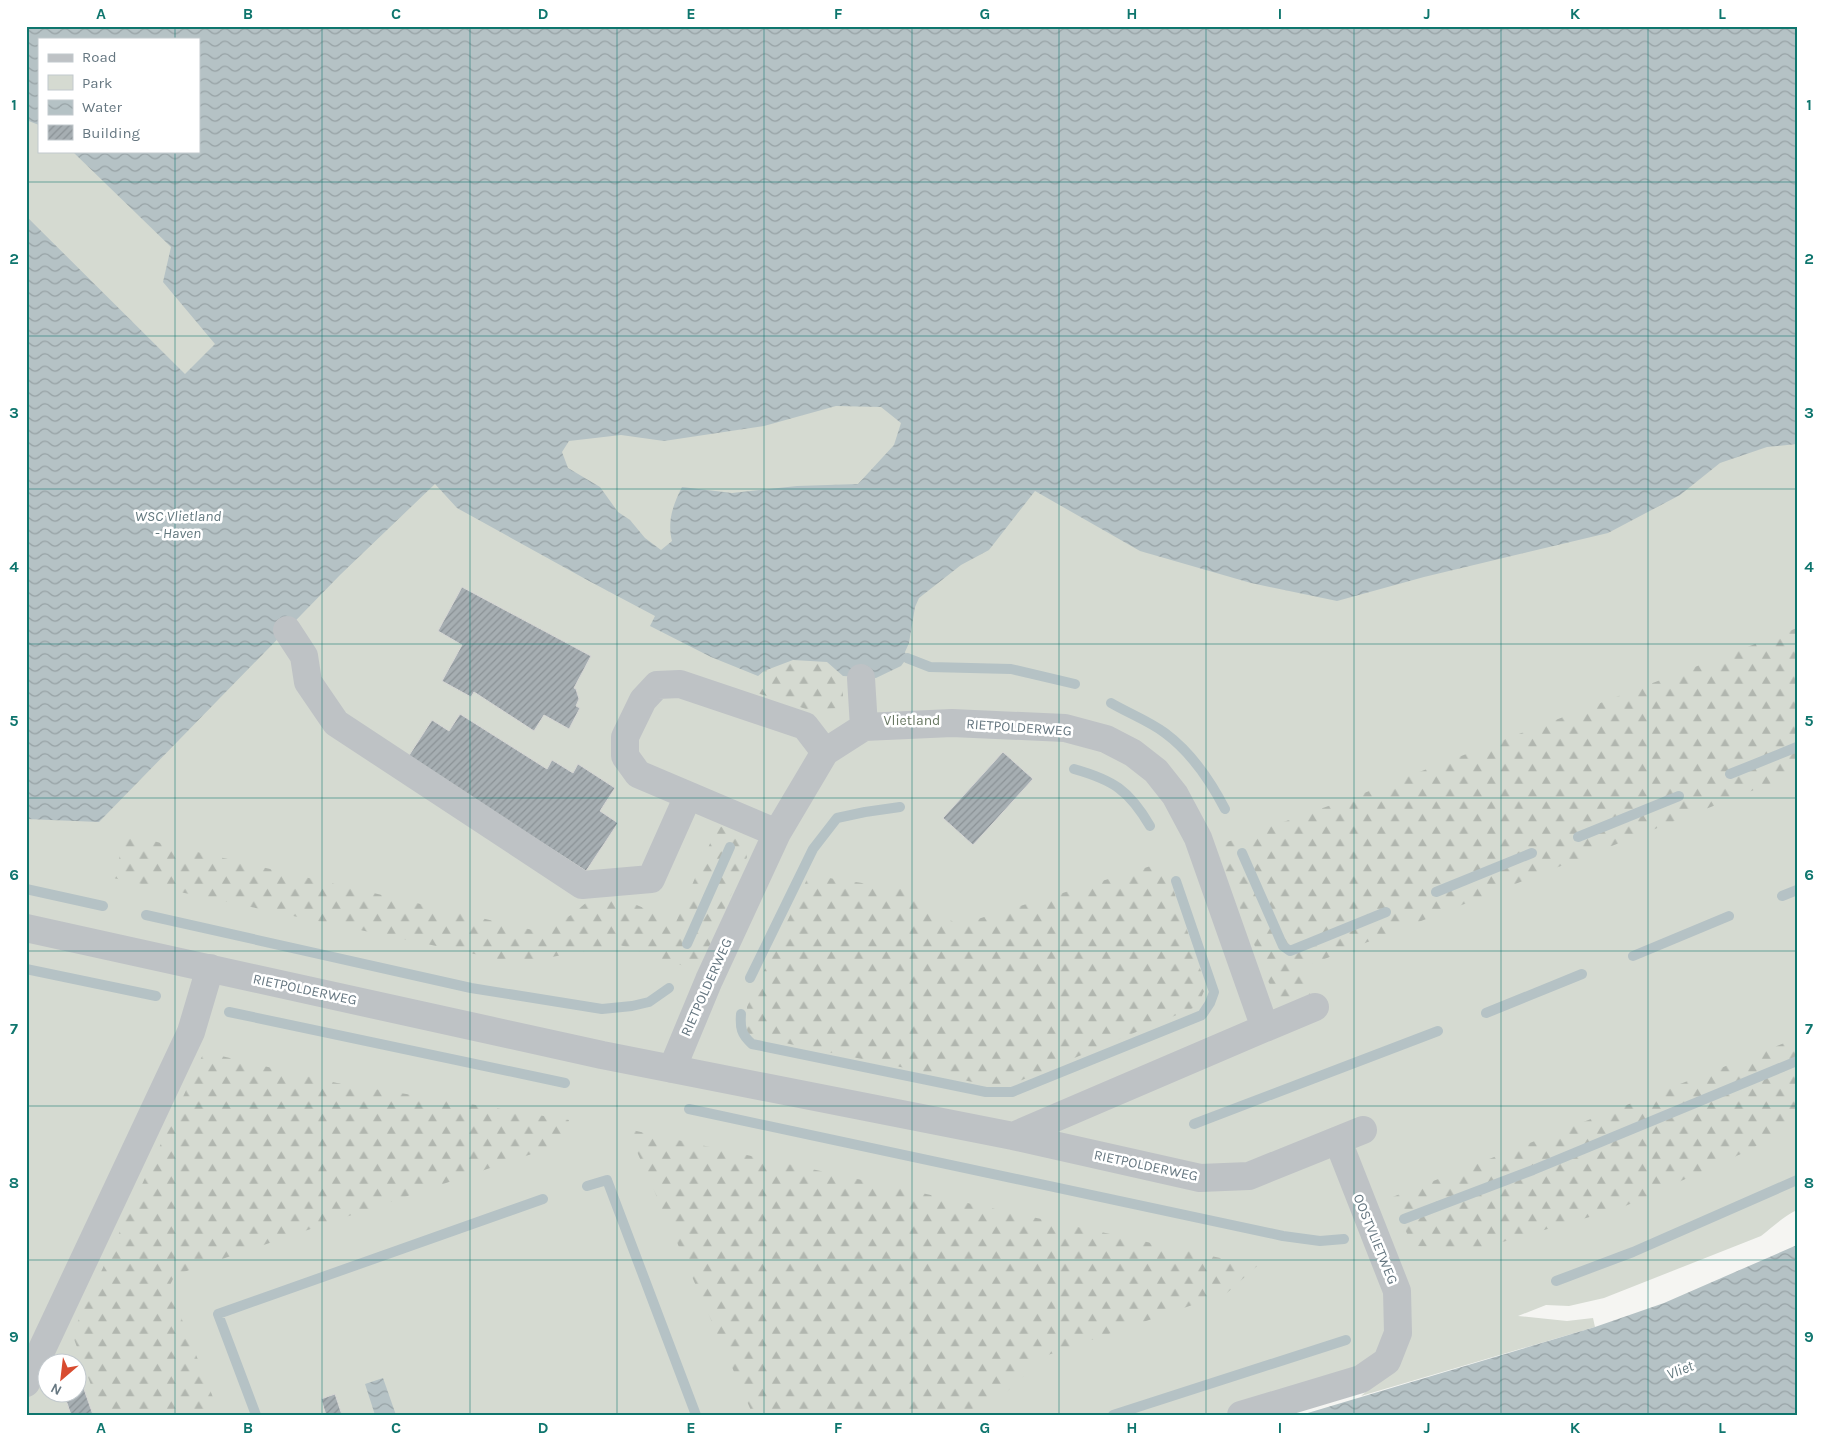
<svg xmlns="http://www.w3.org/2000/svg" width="1823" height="1441" font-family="Karla,sans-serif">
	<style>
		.green { fill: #d5dad1; fill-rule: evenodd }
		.forest { fill: url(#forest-firs) }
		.water { fill: url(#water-waves); fill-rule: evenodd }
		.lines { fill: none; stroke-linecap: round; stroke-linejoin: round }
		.stream { stroke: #b5c2c5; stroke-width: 10 }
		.building { fill: url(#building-hatch); stroke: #d6d6d4 }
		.minor { stroke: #bec2c5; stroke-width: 28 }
		.grid { fill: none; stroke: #0f766e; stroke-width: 1; stroke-opacity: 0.55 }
		.labels { text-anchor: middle; stroke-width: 5; stroke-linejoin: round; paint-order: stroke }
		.park-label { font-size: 14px; fill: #6a7964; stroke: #fff }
		.street-label { font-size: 14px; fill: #667781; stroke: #fff }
		.water-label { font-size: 15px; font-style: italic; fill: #62787e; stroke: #fff }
		.neatline { fill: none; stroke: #0f766e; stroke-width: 2 }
		.grid-label { font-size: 16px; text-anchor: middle; font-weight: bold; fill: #0f766e }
	</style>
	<defs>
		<pattern id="forest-firs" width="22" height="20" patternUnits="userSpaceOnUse" patternTransform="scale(1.25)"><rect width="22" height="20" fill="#d5dad1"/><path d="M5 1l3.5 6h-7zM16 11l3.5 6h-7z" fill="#b1b6af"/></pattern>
		<pattern id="water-waves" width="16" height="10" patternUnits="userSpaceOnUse" patternTransform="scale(1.25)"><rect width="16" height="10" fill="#b5c2c5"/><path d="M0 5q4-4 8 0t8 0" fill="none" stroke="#97a2a5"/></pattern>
		<pattern id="building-hatch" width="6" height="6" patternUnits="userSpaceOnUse" patternTransform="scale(1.25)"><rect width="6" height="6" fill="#a6aeb2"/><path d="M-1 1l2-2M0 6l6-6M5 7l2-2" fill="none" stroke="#8b9296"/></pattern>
	</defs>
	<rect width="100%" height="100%" fill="#f5f5f2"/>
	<path class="green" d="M26,26H1797V1210C1784,1216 1773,1227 1761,1236L1604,1298L1569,1306L1546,1305L1518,1316L1567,1321L1593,1318L1595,1327L1361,1396L1394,1367L1366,1371L1223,1415H26ZM39,39H199V151H39ZM48,1364H78V1394H48Z"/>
	<path class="forest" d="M1797,628V773L1299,969L1311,996L1293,1002L1280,997L1269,983L1216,846L1351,798Z
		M793,660L827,662L843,676V708L806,709L751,691L758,676L764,671Z
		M718,825L741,836L747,857L699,971L620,945L517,963L113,878L124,843L133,836L189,850L541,932L571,915L602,890L676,922Z
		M1164,862L1206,986L1198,1006L1010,1085H987L747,1035V1007L809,875L902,889L958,925Z
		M1797,1038V1124L1743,1153L1621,1208L1478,1249L1413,1246L1390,1198Z
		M204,1052L337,1083L569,1120L561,1144L175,1275L169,1287L220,1415H102L74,1339L78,1321Z
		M627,1129L1257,1266L1227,1293L1045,1356L998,1400L955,1415H753Z"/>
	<path class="water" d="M26,26H1797V444L1767,447L1720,463L1680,495L1608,533L1424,577L1337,601L1251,583L1140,551L1035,491L989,550L961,565L919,598L915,607L909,643L905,652L907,658L901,666L876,678L843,676L827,662L793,660L764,671L758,676L711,657L650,626L655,616L589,581L457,508L435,484L340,575L99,822L27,819L26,216L185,374L215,344L163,282L171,247L72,151H199V39H39V125L26,120ZM836,406L881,407L901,423L894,445L858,484L797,486L732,493L682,487C673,505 667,521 672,541L661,550L645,538L630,520L618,512L600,487L568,468L562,452L569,441L621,435L664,441L764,426Z
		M1797,1245V1415H1301L1595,1327L1664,1303Z
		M383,1378L396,1415H375L365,1384Z"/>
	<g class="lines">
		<path class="stream" d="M907,658L930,667L1011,669L1075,684
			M1111,703C1128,713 1149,721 1165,733C1192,753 1210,780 1225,809
			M1074,769C1113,780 1129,790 1150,826
			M1730,774L1797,747
			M1578,837L1679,796
			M1242,853L1283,946L1290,951L1386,912
			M26,889L103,906
			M1436,892L1532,853
			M1782,896L1797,890
			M146,915L471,988L602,1009L632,1006L649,1002L669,988
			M687,944L730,847
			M1633,956L1729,916
			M26,969L156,996
			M750,978L813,849L837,818L865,812L900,807
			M229,1012L565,1083
			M1486,1013L1582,974
			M741,1014C740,1028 741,1034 752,1044L986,1092H1012L1202,1015L1210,1003L1214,992L1176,881
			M689,1109L1283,1236L1320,1241L1344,1239
			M1194,1124L1438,1031
			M587,1186L607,1180L696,1415
			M1404,1219L1533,1170L1797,1061
			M1556,1281L1633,1252L1797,1180
			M256,1415L218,1314L543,1199
			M1113,1415L1346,1340"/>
	</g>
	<path class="building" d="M462,587L591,656L574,688L576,689L579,699L576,706L580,708L569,729L544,715L534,731L474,692L471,697L442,681L462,645L438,631Z
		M460,714L547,769L552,760L573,773L578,764L615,788L600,811L618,823L586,871L408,757L432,720L449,731Z
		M1003,752L1033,779L973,845L943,818Z
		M81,1379L85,1392L93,1415H71L64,1394H78V1380Z
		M335,1394L342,1415H326L321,1399Z"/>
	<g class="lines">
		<path class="minor" d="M287,630L304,656L308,682L336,723L582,885L651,879L688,796
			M861,678L864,727
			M777,833L638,774L625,756V737L643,700L657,685L680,684L805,726L825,752
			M26,928L602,1055L1013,1136L1200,1178L1249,1176L1363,1130
			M1265,1028L1315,1007
			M672,1069L709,980L777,833L825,752L864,727L952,723L1065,728L1106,739L1133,753L1156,771L1175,795L1198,838L1265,1028L1013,1136
			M26,1383L191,1032L210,968
			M1241,1415L1361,1379L1387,1361L1398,1333L1397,1291L1338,1141"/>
	</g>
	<path class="grid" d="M175,26V39M322,26V1415M470,26V1415M617,26V1415M764,26V1415M912,26V1415M1059,26V1415M1206,26V1415M1354,26V1415M1501,26V1415M1648,26V1415M175,151V1415M26,182H1797M26,336H1797M26,489H1797M26,644H1797M26,798H1797M26,951H1797M26,1106H1797M26,1260H1797"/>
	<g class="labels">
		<g class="park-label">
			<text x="912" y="725">Vlietland</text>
		</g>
		<g class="street-label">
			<text transform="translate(1019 727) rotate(4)" y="5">RIETPOLDERWEG</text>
			<text transform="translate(706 987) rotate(-66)" y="5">RIETPOLDERWEG</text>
			<text transform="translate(305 989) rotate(12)" y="5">RIETPOLDERWEG</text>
			<text transform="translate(1146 1165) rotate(12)" y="5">RIETPOLDERWEG</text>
			<text transform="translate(1376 1239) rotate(68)" y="5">OOSTVLIETWEG</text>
		</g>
		<g class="water-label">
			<text x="178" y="521">WSC Vlietland<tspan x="178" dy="17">- Haven</tspan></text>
			<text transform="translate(1680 1370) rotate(-21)" y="5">Vliet</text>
		</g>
	</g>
	<rect width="1823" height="1441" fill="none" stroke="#ffffff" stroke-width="55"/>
	<rect x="38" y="38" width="162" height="115" fill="#ffffff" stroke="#c2c9cd"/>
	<rect x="48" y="54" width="25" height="8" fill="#bec2c5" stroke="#c2c9cd"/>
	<text x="82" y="62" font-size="15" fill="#667781">Road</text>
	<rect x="48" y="75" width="25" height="15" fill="#d5dad1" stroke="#c2c9cd"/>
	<text x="82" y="88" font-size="15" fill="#667781">Park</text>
	<rect x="48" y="100" width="25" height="15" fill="url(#water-waves)" stroke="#c2c9cd"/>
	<text x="82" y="112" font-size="15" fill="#667781">Water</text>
	<rect x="48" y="125" width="25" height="15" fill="url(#building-hatch)" stroke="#c2c9cd"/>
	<text x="82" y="138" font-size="15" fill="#667781">Building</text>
	<g transform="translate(62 1378) rotate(208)"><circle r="24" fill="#ffffff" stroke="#c2c9cd"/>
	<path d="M0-4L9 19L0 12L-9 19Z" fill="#d84b2f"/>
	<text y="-8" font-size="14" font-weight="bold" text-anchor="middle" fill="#667781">N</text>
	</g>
	<rect x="28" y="28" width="1768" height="1386" class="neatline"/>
	<g class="grid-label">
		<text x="101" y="19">A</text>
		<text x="248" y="19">B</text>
		<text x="396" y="19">C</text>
		<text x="543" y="19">D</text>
		<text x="691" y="19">E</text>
		<text x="838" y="19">F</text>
		<text x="985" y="19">G</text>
		<text x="1132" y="19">H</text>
		<text x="1280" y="19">I</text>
		<text x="1427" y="19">J</text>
		<text x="1575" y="19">K</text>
		<text x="1722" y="19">L</text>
		<text x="14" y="110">1</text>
		<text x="1809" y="110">1</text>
		<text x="14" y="264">2</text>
		<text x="1809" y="264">2</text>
		<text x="14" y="418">3</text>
		<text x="1809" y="418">3</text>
		<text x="14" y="572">4</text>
		<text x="1809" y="572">4</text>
		<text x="14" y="726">5</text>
		<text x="1809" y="726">5</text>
		<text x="14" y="880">6</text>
		<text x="1809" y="880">6</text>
		<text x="14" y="1034">7</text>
		<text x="1809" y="1034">7</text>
		<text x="14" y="1188">8</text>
		<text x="1809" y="1188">8</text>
		<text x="14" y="1342">9</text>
		<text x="1809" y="1342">9</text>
		<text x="101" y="1433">A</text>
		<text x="248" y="1433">B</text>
		<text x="396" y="1433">C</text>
		<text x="543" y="1433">D</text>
		<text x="691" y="1433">E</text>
		<text x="838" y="1433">F</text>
		<text x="985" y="1433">G</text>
		<text x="1132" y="1433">H</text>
		<text x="1280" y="1433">I</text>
		<text x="1427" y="1433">J</text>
		<text x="1575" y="1433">K</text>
		<text x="1722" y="1433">L</text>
	</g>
</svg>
